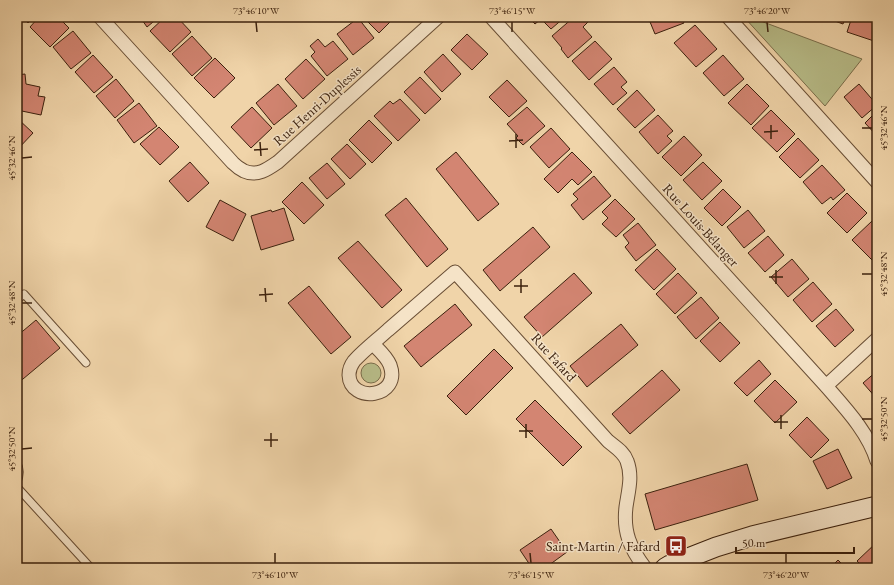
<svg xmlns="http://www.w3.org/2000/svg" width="894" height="585" font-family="'EB Garamond',serif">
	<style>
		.green { fill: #b8bd89; stroke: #7a6e4b }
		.building { fill: #d38572; stroke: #3b200d }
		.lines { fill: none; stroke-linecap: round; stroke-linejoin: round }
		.service-casing { stroke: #684d34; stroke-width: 9 }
		.minor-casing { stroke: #684d34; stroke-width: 15 }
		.secondary-casing { stroke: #3b200d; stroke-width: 21 }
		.service { stroke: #f5e3c7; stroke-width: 7 }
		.minor { stroke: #f5e3c7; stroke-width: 13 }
		.secondary { stroke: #f5e3c7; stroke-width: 19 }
		.ticks { fill: none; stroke: #3b200d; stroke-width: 1.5 }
		.labels { text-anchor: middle; stroke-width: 3; stroke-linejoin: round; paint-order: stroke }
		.street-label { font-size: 14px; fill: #3b200d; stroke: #f5e3c7 }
		.poi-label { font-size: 14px; fill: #3b200d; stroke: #f5e3c7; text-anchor: end }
		.neatline { fill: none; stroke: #3b200d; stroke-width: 1.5 }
		.ticks-label { font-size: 10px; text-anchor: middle; fill: #3b200d }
	</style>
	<rect width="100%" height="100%" fill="#f0d4a9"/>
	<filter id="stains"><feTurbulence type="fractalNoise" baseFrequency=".005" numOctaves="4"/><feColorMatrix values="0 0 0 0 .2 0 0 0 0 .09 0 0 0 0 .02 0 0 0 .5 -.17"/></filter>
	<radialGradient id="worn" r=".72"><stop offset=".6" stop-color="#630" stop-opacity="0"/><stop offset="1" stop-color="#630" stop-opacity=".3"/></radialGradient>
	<path class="green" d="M744,17H750L862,59L825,106Z
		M361 373a10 10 0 1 1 20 0a10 10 0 1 1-20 0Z"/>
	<path class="building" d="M22,17H34L28,23Z
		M39,17H58L69,28L50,47L30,27Z
		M140,17H159L147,27Z
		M165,17H177L191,32L170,52L150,31Z
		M363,17H395L379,33Z
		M528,17H565L551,29L541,19L535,24Z
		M574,17H584L588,22L583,27L592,37L568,58L561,49L562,48L552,36Z
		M648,17H681L684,23L655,34Z
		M824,17H846L843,24Z
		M852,17H877V42L847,32Z
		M358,18L374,38L353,55L337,34Z
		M695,25L717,49L696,67L674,43Z
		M73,31L91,53L71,69L53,47Z
		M467,34L488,54L472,70L451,50Z
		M192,36L212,58L192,76L172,54Z
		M318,39L325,47L333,41L348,59L327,76L311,56L315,52L310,46Z
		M595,41L612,59L589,80L572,61Z
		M443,54L461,74L442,92L424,72Z
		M93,55L113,77L94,93L75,72Z
		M723,55L744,79L724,96L703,73Z
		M215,58L235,78L214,98L194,78Z
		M306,59L325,79L303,99L285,79Z
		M614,67L627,82L621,87L627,93L613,105L594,84Z
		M25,74L26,84L40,87L38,96L45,97L41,115L17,110V75Z
		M420,77L441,99L425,114L404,92Z
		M116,79L134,101L115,118L96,96Z
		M507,80L527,101L509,117L489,97Z
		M278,84L297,106L274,125L256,103Z
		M747,84L769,106L751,125L728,103Z
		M859,84L877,105L862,118L844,97Z
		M637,90L655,110L635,128L617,109Z
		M400,99L420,120L398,141L374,116L390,101L393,104Z
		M139,103L157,126L134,143L117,120Z
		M252,107L272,128L251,148L231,127Z
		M527,107L545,126L523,145L516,138L518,136L507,124Z
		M771,110L795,134L777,152L752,128Z
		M877,111V136L865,123Z
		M658,115L673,131L667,136L672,141L658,154L639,132Z
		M17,118L33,133L17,150Z
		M369,120L392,143L372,163L349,140Z
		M159,127L179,147L160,165L140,144Z
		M551,128L570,149L549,168L530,147Z
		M684,136L702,155L681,176L662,157Z
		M798,138L819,160L800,178L779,157Z
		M347,144L366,164L350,179L331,159Z
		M456,152L499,204L478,221L436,169Z
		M572,152L592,172L578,185L572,179L558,193L544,179Z
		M190,162L209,183L188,202L169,181Z
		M703,162L722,181L702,200L683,180Z
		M327,163L345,184L327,199L309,178Z
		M822,165L845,190L833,200L831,197L822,204L803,182Z
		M594,176L611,196L583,220L571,205L578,199L573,194Z
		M302,182L324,205L304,224L282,202Z
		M723,189L741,207L722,226L704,208Z
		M847,193L867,213L847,233L827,213Z
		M406,198L448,249L427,267L385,215Z
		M615,199L635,219L616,237L602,224L608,218L602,212Z
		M220,200L246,214L233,241L206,227Z
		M284,208L294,240L261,250L251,216L271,210L272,212Z
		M748,210L765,231L744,248L727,227Z
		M872,221L877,226V257L873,261L852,240Z
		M638,223L656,245L636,261L625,247L629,243L623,235Z
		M533,227L550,247L500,291L483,270Z
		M768,236L784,255L765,272L748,253Z
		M358,241L402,290L382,308L338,258Z
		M657,249L676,269L654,290L635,270Z
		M792,259L809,279L788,297L771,277Z
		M574,273L592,293L542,337L524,317Z
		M678,273L697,293L675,314L656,294Z
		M813,282L832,304L812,322L793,300Z
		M309,286L351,337L331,354L288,303Z
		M701,297L719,318L696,339L677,317Z
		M455,304L472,325L421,367L404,346Z
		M836,309L854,330L835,347L816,326Z
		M36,320L60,348L17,384V336Z
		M720,322L740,343L720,362L700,341Z
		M621,324L638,345L587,387L570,366Z
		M494,349L513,368L466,415L447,396Z
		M759,360L771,374L747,396L734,383Z
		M662,370L680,390L630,434L612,414Z
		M877,371V399L863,383Z
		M775,380L797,402L775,423L754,401Z
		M535,400L582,447L563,466L516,419Z
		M807,417L829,440L811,458L789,435Z
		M838,449L852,478L827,489L813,461Z
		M747,464L758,500L655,530L645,494Z
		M551,529L567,552L545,568H532L520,550Z
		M877,542V568H864L857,561Z
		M838,560L846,568H830Z"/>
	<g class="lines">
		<g class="service-casing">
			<path id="service" d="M17,300L24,294L86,363
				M17,463C20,469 20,475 17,482
				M17,487L91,568"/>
		</g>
		<g class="minor-casing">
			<path id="minor" d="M100,17L233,163C236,166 240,169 244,171C257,177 268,169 278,162L438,17
				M491,17L826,386C846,409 868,432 877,461
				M728,17L877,182
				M373,344C379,350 387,357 390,365C402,398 350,404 349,375C349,370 351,365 354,361C364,350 377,340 388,330C410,311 433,291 455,272L608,441C615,447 624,452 627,461C633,477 628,492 626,507C623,532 630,548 645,568
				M826,386L877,339"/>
		</g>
		<g class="secondary-casing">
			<path id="secondary" d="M665,568L670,565L716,547L752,536L877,506"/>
		</g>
		<use href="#service" class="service"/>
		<use href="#minor" class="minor"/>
		<use href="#secondary" class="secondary"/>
	</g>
	<path class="ticks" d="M256,22L257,32M512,22V32M767,22L768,32M771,125V139M862,128H872M764,132L778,131M516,134V148M509,141L523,140M260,142L261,156M254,150L268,149M22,158L32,157M776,270V284M862,274H872M769,277H783M521,279V293M514,286H528M265,288L266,302M259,295L273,294M22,303H32M781,415V429M862,419H872M774,422H788M526,424V438M519,431H533M271,433V447M264,440H278M22,449L32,448M275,553V563M530,553L531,563M786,553V563"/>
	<defs>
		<g id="bus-square" transform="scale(1.15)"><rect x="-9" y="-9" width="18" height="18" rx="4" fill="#8f2418" stroke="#f5e3c7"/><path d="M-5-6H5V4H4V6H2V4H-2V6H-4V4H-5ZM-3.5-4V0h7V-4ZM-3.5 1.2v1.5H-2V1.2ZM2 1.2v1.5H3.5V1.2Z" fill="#fff"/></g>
	</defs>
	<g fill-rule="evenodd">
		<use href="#bus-square" x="676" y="546"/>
	</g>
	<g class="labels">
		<g class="street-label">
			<text transform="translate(317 105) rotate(-42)" y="5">Rue Henri-Duplessis</text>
			<text transform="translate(701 225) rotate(48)" y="5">Rue Louis-Bélanger</text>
			<text transform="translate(554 357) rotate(48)" y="5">Rue Fafard</text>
		</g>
		<g class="poi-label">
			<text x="660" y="551">Saint-Martin / Fafard</text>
		</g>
	</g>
	<rect width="894" height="585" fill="none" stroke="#f0d4a9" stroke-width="44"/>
	<path d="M736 547v6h118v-6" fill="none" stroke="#3b200d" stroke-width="2"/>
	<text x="742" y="547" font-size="12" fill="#3b200d" stroke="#f5e3c7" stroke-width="3" paint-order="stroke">50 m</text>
	<rect x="22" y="22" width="850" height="541" class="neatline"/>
	<g class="ticks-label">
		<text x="256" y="14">73°46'10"W</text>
		<text x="512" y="14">73°46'15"W</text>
		<text x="767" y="14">73°46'20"W</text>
		<text transform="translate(883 128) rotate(-90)" y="4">45°32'46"N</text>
		<text transform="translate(11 158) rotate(-90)" y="4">45°32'46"N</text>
		<text transform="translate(883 274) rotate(-90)" y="4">45°32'48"N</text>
		<text transform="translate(11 303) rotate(-90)" y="4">45°32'48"N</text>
		<text transform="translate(883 419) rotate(-90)" y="4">45°32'50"N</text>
		<text transform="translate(11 449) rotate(-90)" y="4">45°32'50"N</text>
		<text x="275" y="578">73°46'10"W</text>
		<text x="531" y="578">73°46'15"W</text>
		<text x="786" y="578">73°46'20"W</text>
	</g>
	<rect width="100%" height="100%" filter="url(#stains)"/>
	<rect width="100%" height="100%" fill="url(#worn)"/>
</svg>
